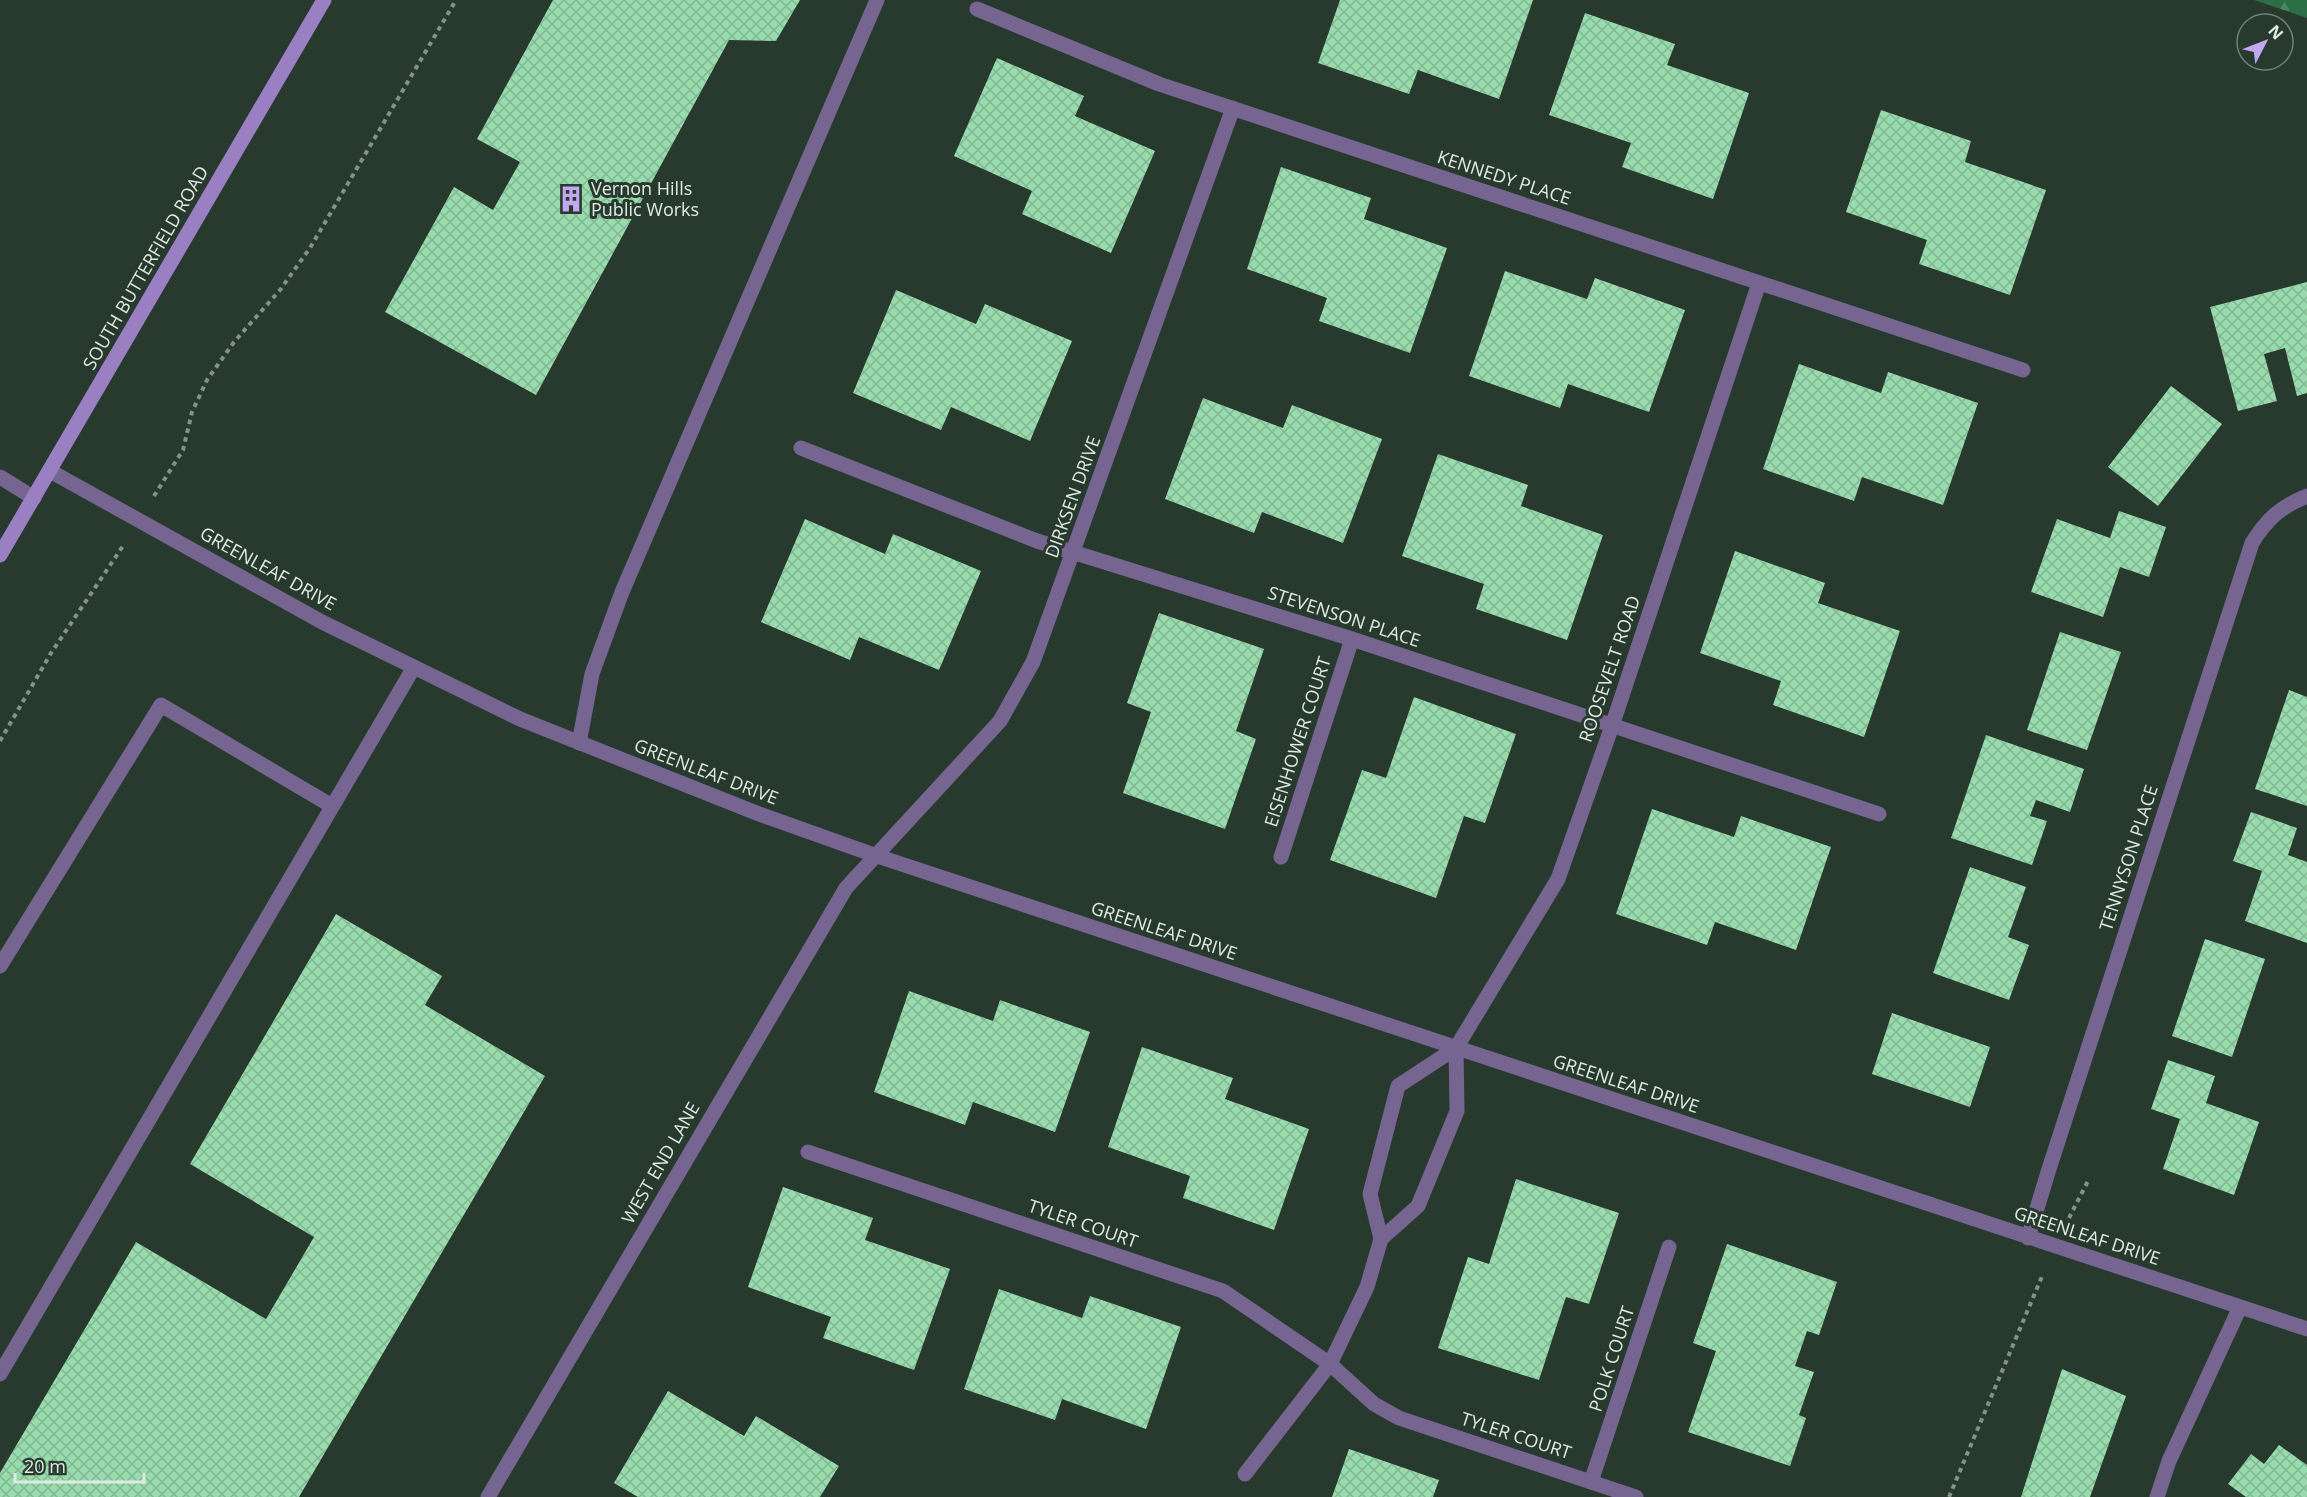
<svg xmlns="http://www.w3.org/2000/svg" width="2307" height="1497" font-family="'Open Sans',sans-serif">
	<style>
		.forest { fill: url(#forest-firs) }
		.building { fill: url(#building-cross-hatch) }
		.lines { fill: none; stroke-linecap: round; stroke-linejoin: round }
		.path { stroke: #849289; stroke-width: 4; stroke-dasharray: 4.5 4.5; stroke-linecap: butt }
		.service { stroke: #766590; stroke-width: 15 }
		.minor { stroke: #766590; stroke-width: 15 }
		.secondary { stroke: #9a7fc3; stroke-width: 15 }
		.labels { text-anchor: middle; stroke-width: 6; stroke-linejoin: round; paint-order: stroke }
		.street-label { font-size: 18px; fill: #dfeae2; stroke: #28392e }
		.poi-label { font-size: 18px; fill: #dfeae2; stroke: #28392e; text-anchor: start }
	</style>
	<defs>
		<pattern id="forest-firs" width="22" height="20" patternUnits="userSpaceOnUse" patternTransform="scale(1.5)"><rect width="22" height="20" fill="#2c6e46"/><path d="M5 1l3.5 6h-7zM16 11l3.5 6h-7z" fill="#4a8360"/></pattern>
		<pattern id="building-cross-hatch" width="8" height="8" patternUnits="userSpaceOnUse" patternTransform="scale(1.5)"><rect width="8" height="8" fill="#98dbad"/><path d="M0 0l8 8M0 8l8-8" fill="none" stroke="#83b693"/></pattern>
	</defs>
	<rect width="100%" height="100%" fill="#28392e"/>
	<path class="forest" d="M2254,0H2307V18Z"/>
	<path class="building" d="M553,0H800L776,41L729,40L536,395L385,312L454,187L493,210L520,162L477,139Z
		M1340,0H1533L1499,99L1418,70L1409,94L1318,63Z
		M1585,13L1675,44L1667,65L1749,93L1713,199L1622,167L1631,143L1549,115Z
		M997,58L1084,96L1075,116L1155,151L1111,253L1022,214L1032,191L954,156Z
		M1881,110L1971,141L1965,162L2046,190L2010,295L1919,264L1927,240L1846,212Z
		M1281,167L1371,198L1364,219L1447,248L1410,353L1319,321L1327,298L1247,269Z
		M1505,271L1587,299L1595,278L1685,310L1649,412L1568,384L1560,408L1469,376Z
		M2307,282V393L2297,396L2285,348L2264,354L2277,401L2238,411L2210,307Z
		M896,290L976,324L985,304L1072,341L1030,441L951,407L941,430L853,393Z
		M1799,364L1881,393L1888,372L1978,403L1943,505L1862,477L1854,501L1763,469Z
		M2171,386L2222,424L2158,506L2108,467Z
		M1203,398L1283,428L1292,405L1382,439L1343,543L1262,512L1254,533L1165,499Z
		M1438,454L1528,485L1521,506L1603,535L1567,640L1476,609L1484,584L1402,556Z
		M2119,511L2166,527L2149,577L2120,567L2103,617L2031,592L2057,519L2110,538Z
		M805,519L885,554L893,534L981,571L939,670L859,637L850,660L761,622Z
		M1735,551L1825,583L1818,603L1900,631L1864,737L1773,705L1781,681L1700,653Z
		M1159,613L1264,649L1236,731L1256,739L1225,829L1123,793L1151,712L1127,703Z
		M2060,632L2121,652L2087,750L2027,730Z
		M2289,690L2307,697V806L2255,789Z
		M1414,697L1516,734L1485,823L1464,816L1436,898L1330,860L1362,770L1386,778Z
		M1986,735L2084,769L2070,812L2036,800L2030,816L2047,821L2032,865L1951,838Z
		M1652,809L1734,837L1741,816L1831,847L1796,950L1715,922L1707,945L1616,914Z
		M2251,812L2297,828L2288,855L2307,862V943L2245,921L2262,871L2233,861Z
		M1970,867L2026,887L2008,937L2029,945L2009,1000L1933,973Z
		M336,914L442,976L425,1005L545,1076L299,1497H0V1473L136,1242L266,1319L314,1237L190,1164Z
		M2205,939L2265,959L2232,1057L2172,1036Z
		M909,991L993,1021L1000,1000L1090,1032L1055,1132L973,1102L965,1125L874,1092Z
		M1892,1013L1990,1047L1970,1107L1872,1074Z
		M1142,1047L1233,1078L1225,1099L1309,1129L1274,1230L1183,1198L1190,1176L1108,1147Z
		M2168,1060L2215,1076L2206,1103L2259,1122L2234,1195L2163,1169L2180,1119L2151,1109Z
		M1516,1179L1619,1213L1589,1304L1566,1297L1539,1380L1438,1348L1468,1257L1489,1264Z
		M783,1187L873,1218L865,1240L950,1269L914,1370L823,1338L831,1317L748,1287Z
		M1727,1244L1837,1282L1819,1335L1807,1331L1795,1366L1814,1372L1799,1415L1806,1418L1790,1466L1688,1432L1716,1351L1693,1343Z
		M999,1289L1082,1318L1090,1296L1181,1327L1146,1429L1062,1399L1055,1420L964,1389Z
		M2062,1369L2126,1396L2090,1497H2021Z
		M668,1391L744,1436L756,1416L839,1466L820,1497H638L614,1483Z
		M2279,1445L2307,1465V1497H2246L2228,1484L2251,1454L2264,1464Z
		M1349,1449L1439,1480L1433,1497H1332Z"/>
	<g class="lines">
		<path class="path" d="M154,496L183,450L192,412L207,380L234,342L280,290L310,248L456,0
			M0,741L51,653L123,546
			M2069,1218L2089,1179
			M1949,1497L2043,1274"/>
		<path class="service" d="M0,477L34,498
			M579,743L592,674L622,592L877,0
			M0,966L161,705L332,806
			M0,1374L414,667
			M1245,1474L1330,1364"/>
		<path class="minor" d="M977,9L1159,84L2023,370
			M801,448L1037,541L1352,639L1879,814
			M50,471L322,622L520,719L759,814L877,856L2307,1329
			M1281,857L1352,639
			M808,1152L1223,1291L1330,1364L1374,1404L1399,1418L1636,1497
			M2028,1238L2049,1169L2252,543C2267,519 2280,507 2307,496
			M1381,1239L1418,1206L1457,1111L1456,1048
			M1330,1364L1367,1287L1381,1239L1370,1194L1398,1086L1456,1048L1558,879L1612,726L1759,283
			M1591,1482L1669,1247
			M488,1497L846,888L1000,721L1033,662L1233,108
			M2157,1497L2169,1461L2240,1307"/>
		<path class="secondary" d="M0,555L324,0"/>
	</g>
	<defs>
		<g id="building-bare" transform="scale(2.07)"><path d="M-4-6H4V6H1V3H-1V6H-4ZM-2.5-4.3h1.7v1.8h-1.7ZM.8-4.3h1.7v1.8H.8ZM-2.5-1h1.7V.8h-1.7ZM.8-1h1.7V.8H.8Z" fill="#c4a7f1" stroke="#28392e" stroke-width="2.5" paint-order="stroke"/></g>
	</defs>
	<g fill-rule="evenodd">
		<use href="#building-bare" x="571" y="199"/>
	</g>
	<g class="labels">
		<g class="street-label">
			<text transform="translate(1504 178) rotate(18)" y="6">KENNEDY PLACE</text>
			<text transform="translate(146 268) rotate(-60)" y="6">SOUTH BUTTERFIELD ROAD</text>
			<text transform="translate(1073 497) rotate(-70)" y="6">DIRKSEN DRIVE</text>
			<text transform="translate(268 569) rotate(29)" y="6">GREENLEAF DRIVE</text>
			<text transform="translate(1344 617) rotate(18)" y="6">STEVENSON PLACE</text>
			<text transform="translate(1610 669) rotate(-71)" y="6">ROOSEVELT ROAD</text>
			<text transform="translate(1298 742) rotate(-72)" y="6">EISENHOWER COURT</text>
			<text transform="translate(706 772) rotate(21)" y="6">GREENLEAF DRIVE</text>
			<text transform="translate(2129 858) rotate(-72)" y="6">TENNYSON PLACE</text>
			<text transform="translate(1164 931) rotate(18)" y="6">GREENLEAF DRIVE</text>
			<text transform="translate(1626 1084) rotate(18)" y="6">GREENLEAF DRIVE</text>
			<text transform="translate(661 1163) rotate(-60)" y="6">WEST END LANE</text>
			<text transform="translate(1083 1224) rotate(19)" y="6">TYLER COURT</text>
			<text transform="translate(2087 1236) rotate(18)" y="6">GREENLEAF DRIVE</text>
			<text transform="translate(1612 1359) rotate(-72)" y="6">POLK COURT</text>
			<text transform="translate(1516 1436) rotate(18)" y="6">TYLER COURT</text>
		</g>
		<g class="poi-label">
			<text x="591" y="195">Vernon Hills<tspan x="591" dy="21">Public Works</tspan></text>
		</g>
	</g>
	<g transform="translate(2265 42) rotate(48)"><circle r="28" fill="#28392e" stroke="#718076" stroke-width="1.5"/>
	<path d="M0-4.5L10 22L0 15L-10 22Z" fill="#c4a7f1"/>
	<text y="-9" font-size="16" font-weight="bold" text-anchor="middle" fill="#dfeae2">N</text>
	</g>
	<path d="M15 1473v9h129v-9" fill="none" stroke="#dfeae2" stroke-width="3"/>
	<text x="24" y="1473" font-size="18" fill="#dfeae2" stroke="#28392e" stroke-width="4.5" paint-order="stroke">20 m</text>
</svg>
